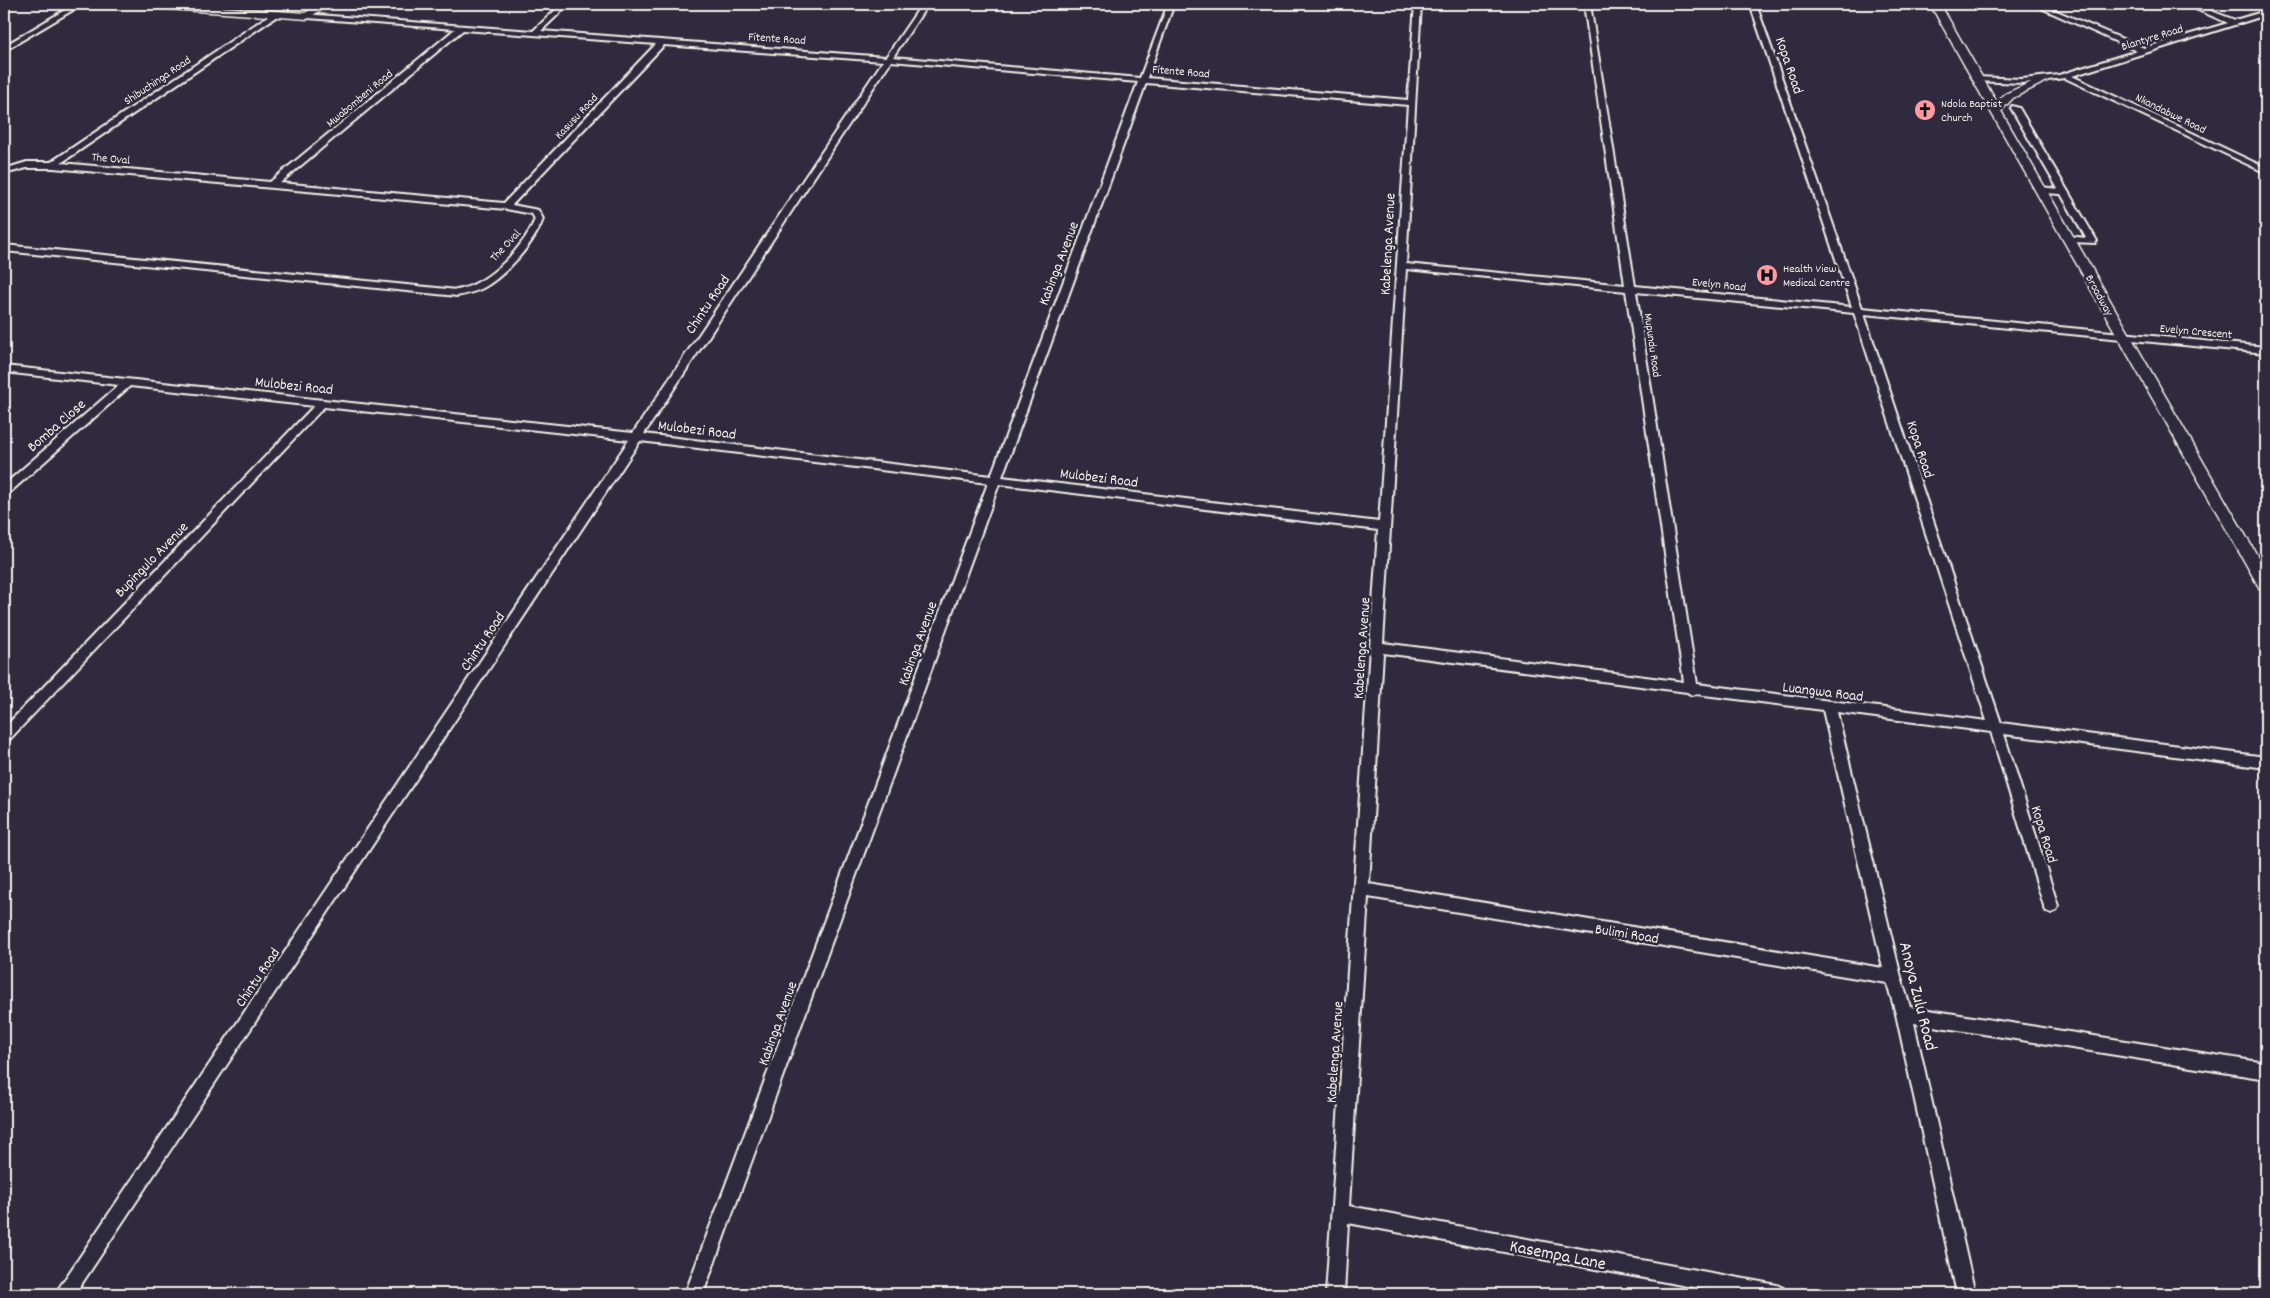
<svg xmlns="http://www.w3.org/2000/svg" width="2270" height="1298" font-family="Dekko,sans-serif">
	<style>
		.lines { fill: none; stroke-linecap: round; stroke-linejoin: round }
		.minor-casing { stroke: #f4f1e8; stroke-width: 4 }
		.secondary-casing { stroke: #f4f1e8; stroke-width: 3 }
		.minor { fill: #2f2a3d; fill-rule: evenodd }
		.secondary { fill: #2f2a3d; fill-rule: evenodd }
		.labels { text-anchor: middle; stroke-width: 5; stroke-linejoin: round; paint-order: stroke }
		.far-street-label { font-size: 12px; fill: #f4f1e8; stroke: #2f2a3d }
		.far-poi-label { font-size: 12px; fill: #f4f1e8; stroke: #2f2a3d; text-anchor: start }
		.street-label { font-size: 15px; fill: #f4f1e8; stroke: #2f2a3d }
		.near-street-label { font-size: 18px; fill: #f4f1e8; stroke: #2f2a3d }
	</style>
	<rect width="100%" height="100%" fill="#2f2a3d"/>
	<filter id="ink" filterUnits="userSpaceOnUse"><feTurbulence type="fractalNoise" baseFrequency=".02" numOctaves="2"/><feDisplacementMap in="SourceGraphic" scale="10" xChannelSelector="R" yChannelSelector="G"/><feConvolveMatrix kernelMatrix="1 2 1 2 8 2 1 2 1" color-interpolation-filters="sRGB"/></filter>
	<g filter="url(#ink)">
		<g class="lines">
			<g class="minor-casing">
				<path id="minor" d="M75,4H83L4,51V46Z
					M562,4H569L541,31L886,57L922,4H928L893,57L1140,78L1168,4H1174L1147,78L1408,100L1415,4H1421L1406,264L1625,285L1584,4H1590L1635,286L1852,307L1750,4H1756L1862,308L2266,347V353L1864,314L2001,723L2266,757V768L2004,734L2058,906L2056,911L2051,913L2046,911L2044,906L1991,732L1837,712L1901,977L1910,1007L2266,1063V1079L1914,1023L1975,1294H1957L1896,1014L1887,983L1368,897L1349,1206L1777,1285L1783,1288L1786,1294H1730L1348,1223L1344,1294H1326L1378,530L999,484L703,1294H685L988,483L640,441L75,1294H56L59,1288L629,440L324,407L9,740L4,741V728L314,406L130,386L8,494L4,495V485L119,385L4,372V366L633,433L883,61L664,45L512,205L538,210L543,219C535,243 505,276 483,288C475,292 466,294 457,296L4,251V245L457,290C488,284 524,248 535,219L532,214L506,209L53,168H27L4,174V169L27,162H51L274,12H277V16L61,163L270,182L455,29L307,18H304V14L533,31ZM463,30L656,44L504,203L280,183ZM891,61L1138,82L991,476L644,434ZM1146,83L1408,105L1379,522L1002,477ZM1406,269L1626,291L1684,682L1383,643ZM1636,292L1854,313L1987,721L1697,684ZM1383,653L1687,692L1692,695L1696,694L1823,710L1883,968L1369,884Z
					M2032,4H2040L2144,48L2228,23L2184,4H2193L2235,20L2266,11V15L2072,76L2266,168V173L2065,78L2022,83L1974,81V77H1977L2022,79L2059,75L2137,51Z
					M2012,106L2019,108L2097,241L2095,243L2069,242L2065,239L2069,236L2086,238L2061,194L2041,193L2037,190L2041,187L2058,189L2011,108Z"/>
			</g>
			<g class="secondary-casing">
				<path id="secondary" d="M135,4H178L305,13L319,4H330L307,19L140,7Z
					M1930,4H1940L1997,103L2005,94L2040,78L2044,77L2049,80L2013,98L2001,111L2266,571V591L2260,589Z"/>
			</g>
			<use href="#minor" class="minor"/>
			<use href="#secondary" class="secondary"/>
		</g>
	</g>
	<defs>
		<g id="church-disc" transform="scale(1.125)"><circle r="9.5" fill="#ff9aa2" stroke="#2f2a3d"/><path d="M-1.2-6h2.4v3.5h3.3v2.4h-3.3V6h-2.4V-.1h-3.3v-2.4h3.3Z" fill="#111"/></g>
		<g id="hospital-disc" transform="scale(1.125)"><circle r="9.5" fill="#ff9aa2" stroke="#2f2a3d"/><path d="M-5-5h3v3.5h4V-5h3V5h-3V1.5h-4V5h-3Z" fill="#111"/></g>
	</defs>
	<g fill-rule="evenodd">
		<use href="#church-disc" x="1925" y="110"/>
		<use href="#hospital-disc" x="1767" y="275"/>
	</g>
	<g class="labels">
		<g class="far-street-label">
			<text transform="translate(2152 37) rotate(-17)" y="4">Blantyre Road</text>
			<text transform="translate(777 38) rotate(4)" y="4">Fitente Road</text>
			<text transform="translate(1181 71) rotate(5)" y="4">Fitente Road</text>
			<text transform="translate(157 80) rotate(-34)" y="4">Shibuchinga Road</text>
			<text transform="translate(359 98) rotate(-40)" y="4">Mwabombeni Road</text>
			<text transform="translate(2171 113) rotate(26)" y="4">Nkandabwe Road</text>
			<text transform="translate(576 116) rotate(-47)" y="4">Kasusu Road</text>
			<text transform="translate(111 158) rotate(5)" y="4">The Oval</text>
			<text transform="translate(505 245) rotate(-47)" y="4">The Oval</text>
			<text transform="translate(1719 284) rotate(6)" y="4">Evelyn Road</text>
			<text transform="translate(2100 295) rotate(61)" y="4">Broadway</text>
			<text transform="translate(2196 331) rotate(5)" y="4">Evelyn Crescent</text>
			<text transform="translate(1653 345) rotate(82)" y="4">Mupundu Road</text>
		</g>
		<g class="far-poi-label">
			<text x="1941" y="107">Ndola Baptist<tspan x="1941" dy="14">Church</tspan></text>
			<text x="1783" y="272">Health View<tspan x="1783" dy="14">Medical Centre</tspan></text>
		</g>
		<g class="street-label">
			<text transform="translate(1790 65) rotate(71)" y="5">Kopa Road</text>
			<text transform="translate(1387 244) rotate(-87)" y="5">Kabelenga Avenue</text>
			<text transform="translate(1058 263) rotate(-69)" y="5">Kabinga Avenue</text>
			<text transform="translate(707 304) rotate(-56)" y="5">Chintu Road</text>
			<text transform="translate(294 385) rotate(6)" y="5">Mulobezi Road</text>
			<text transform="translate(56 425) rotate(-41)" y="5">Bomba Close</text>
			<text transform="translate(697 429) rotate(7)" y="5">Mulobezi Road</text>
			<text transform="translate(1921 449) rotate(72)" y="5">Kopa Road</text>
			<text transform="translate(1099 477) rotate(7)" y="5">Mulobezi Road</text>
			<text transform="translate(151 559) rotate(-46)" y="5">Bupingulo Avenue</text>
			<text transform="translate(482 641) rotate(-56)" y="5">Chintu Road</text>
			<text transform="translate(917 643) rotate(-70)" y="5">Kabinga Avenue</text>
			<text transform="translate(1361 648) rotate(-86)" y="5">Kabelenga Avenue</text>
			<text transform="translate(1823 691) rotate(7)" y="5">Luangwa Road</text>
			<text transform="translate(2045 834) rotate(73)" y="5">Kopa Road</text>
			<text transform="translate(1627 933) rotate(9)" y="5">Bulimi Road</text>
			<text transform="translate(257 977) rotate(-56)" y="5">Chintu Road</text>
			<text transform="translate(777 1023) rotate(-70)" y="5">Kabinga Avenue</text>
			<text transform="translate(1334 1052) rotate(-86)" y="5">Kabelenga Avenue</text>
		</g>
		<g class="near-street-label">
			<text transform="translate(1919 996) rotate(76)" y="6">Anoya Zulu Road</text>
			<text transform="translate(1558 1254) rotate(11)" y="6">Kasempa Lane</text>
		</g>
	</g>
	<rect width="2270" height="1298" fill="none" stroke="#2f2a3d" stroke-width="20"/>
	<rect x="10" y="10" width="2250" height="1278" fill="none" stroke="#f4f1e8" stroke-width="2" filter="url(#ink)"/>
</svg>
